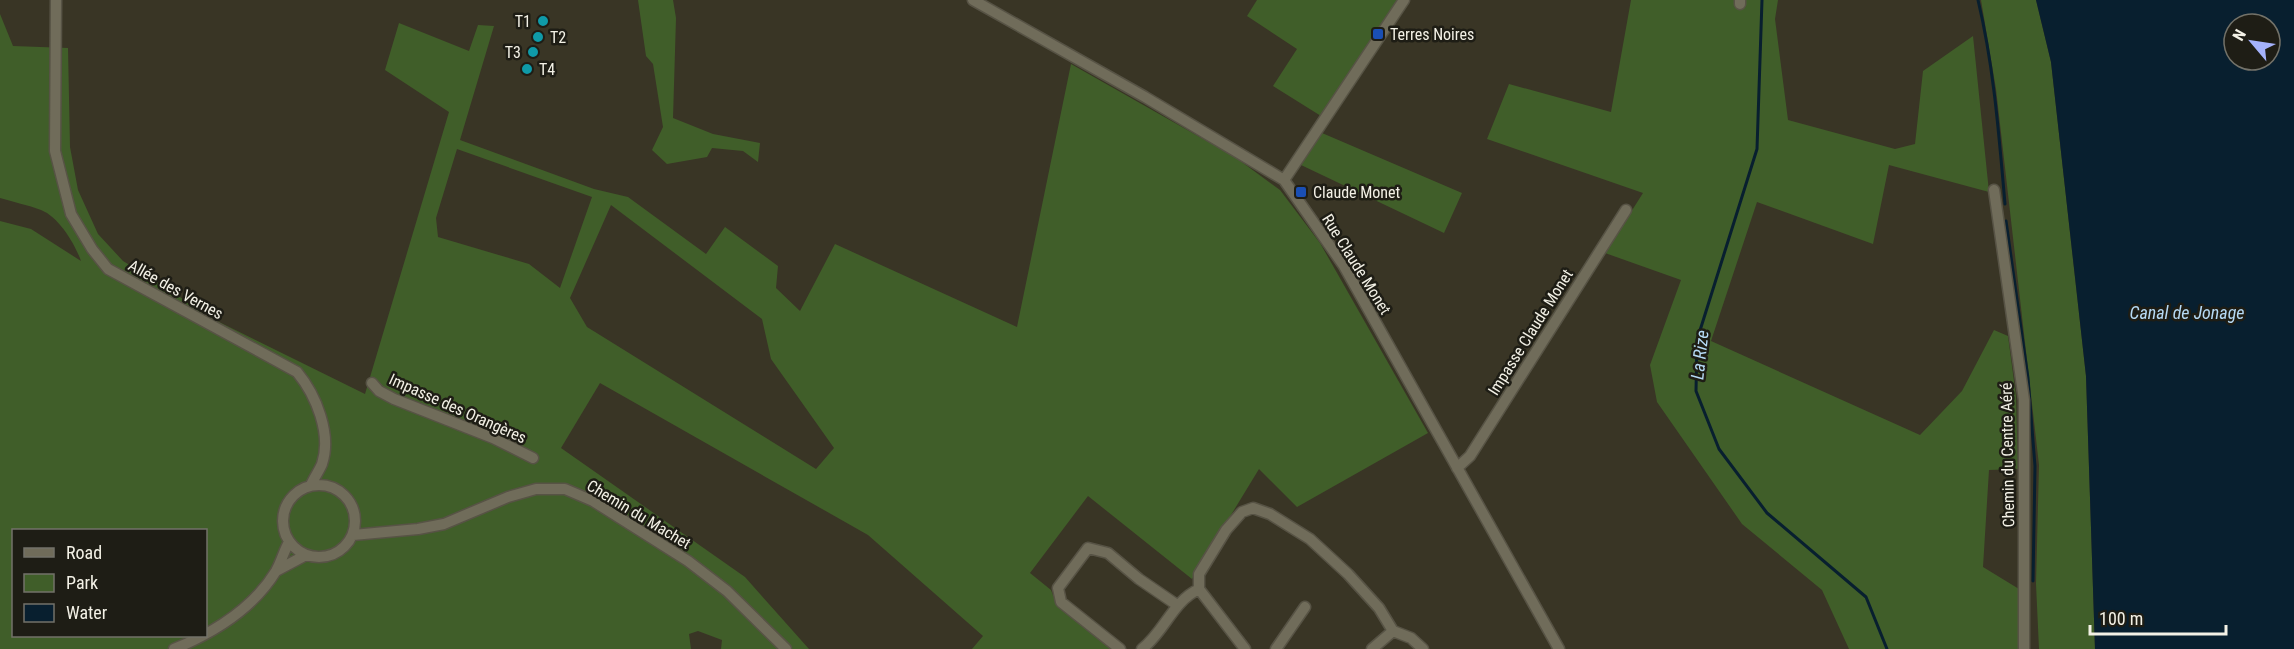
<svg xmlns="http://www.w3.org/2000/svg" width="2294" height="649" font-family="'Roboto Condensed',sans-serif">
	<style>
		.green { fill: #405e29; fill-rule: evenodd }
		.water { fill: #081f2f; fill-rule: evenodd }
		.lines { fill: none; stroke-linecap: round; stroke-linejoin: round }
		.stream { stroke: #081f2f; stroke-width: 3 }
		.minor-casing { stroke: #575345; stroke-width: 13 }
		.minor { stroke: #706c5a; stroke-width: 10 }
		.culture-dot { fill: #0f9aa8; stroke: #1e1d15; stroke-width: 2 }
		.transit-dot { fill: #1a4fb4; stroke: #1e1d15; stroke-width: 2 }
		.labels { text-anchor: middle; stroke-width: 5; stroke-linejoin: round; paint-order: stroke }
		.poi-label { font-size: 16px; fill: #f3f1e6; stroke: #1e1d15; text-anchor: start }
		.street-label { font-size: 16px; fill: #f3f1e6; stroke: #1e1d15 }
		.water-label { font-size: 18px; font-style: italic; fill: #b6daf5; stroke: #1e1d15 }
	</style>
	<rect width="100%" height="100%" fill="#393525"/>
	<path class="green" d="M638,0H673L676,18L673,118L713,134L760,143L758,162L743,151L712,148L707,157L667,164L652,150L663,127L653,64L646,56Z
		M1257,0H1398L1321,116L1273,86L1297,49L1247,16Z
		M1631,0H1778L1775,19L1788,120L1895,149L1915,144L1923,71L1973,36L1989,192L1889,165L1873,244L1757,202L1711,341L1920,435L1962,391L1994,330L2008,336L2016,396L2018,469L1989,470L1983,567L2019,589L2018,649H1849L1822,590L1742,524L1657,402L1650,365L1681,280L1605,253L1643,193L1487,139L1509,84L1611,112Z
		M1981,0H2036L2051,62L2086,376L2095,649H2039L2036,584L2039,465L1996,89Z
		M0,14L13,46L68,48L70,147L78,190L98,234L123,261L166,287L205,315L365,394L449,112L385,70L399,23L469,51L478,25L494,26L460,140L594,189L628,197L706,254L725,227L778,266L776,288L800,311L835,244L1017,327L1071,64L1235,157L1280,190L1320,243L1428,433L1297,507L1259,469L1192,579L1088,496L1030,573L1051,590L1056,603L1116,649H972L983,636L868,535L600,383L561,448L745,577L809,649H721L722,640L698,631L689,634L691,649H0V221L31,229L81,261C75,244 59,217 41,210C28,205 13,202 0,198ZM457,149L592,197L560,288L529,264L438,237L436,218ZM611,205L762,319L771,359L834,448L816,469L587,327L570,298ZM14,530H206V636H14Z
		M1322,133L1462,193L1444,233L1301,165Z"/>
	<path class="water" d="M2036,0H2294V649H2095L2086,376L2051,62ZM2234,24H2270V60H2234Z"/>
	<g class="lines">
		<path class="stream" d="M1762,0L1757,149L1697,340L1696,391L1719,449L1767,513L1866,597L1887,649
			M1978,0C1994,67 1999,136 2005,204
			M2006,221L2028,378L2035,466L2033,581"/>
		<g class="minor-casing">
			<path id="minor" d="M56,0L55,151L71,214L92,249L108,269L297,372C316,395 332,434 322,464C319,471 314,478 311,485
				M973,0L1145,97L1284,180L1344,266L1559,649
				M1740,0V4
				M1284,180L1404,0
				M1994,190L2024,400V649
				M372,383L379,391L394,399L493,438L533,458
				M1457,468L1470,456L1626,210
				M283 521a36 36 0 1 1 72 0a36 36 0 1 1-72 0Z
				M353,535L418,529L444,524L508,497L536,489H565L593,501L688,561L727,591L786,649
				M276,571L306,555
				M174,649C213,633 253,609 276,571C281,562 284,551 289,542
				M1120,649L1061,602L1058,588L1088,548L1108,553L1139,579L1177,605
				M1142,649C1165,631 1172,602 1199,589
				M1245,649L1199,589V574L1226,530L1242,512L1253,508L1270,514L1310,539L1348,574L1379,608L1393,631L1411,638L1423,649
				M1276,649L1305,607
				M1372,649L1393,631"/>
		</g>
		<use href="#minor" class="minor"/>
	</g>
	<g class="culture-dot">
		<circle cx="543" cy="21" r="6"/>
		<circle cx="538" cy="37" r="6"/>
		<circle cx="533" cy="52" r="6"/>
		<circle cx="527" cy="69" r="6"/>
	</g>
	<g class="transit-dot">
		<rect x="1372" y="28" width="12" height="12" rx="3"/>
		<rect x="1295" y="186" width="12" height="12" rx="3"/>
	</g>
	<g class="labels">
		<g class="poi-label">
			<text x="531" y="27" text-anchor="end">T1</text>
			<text x="1390" y="40">Terres Noires</text>
			<text x="550" y="43">T2</text>
			<text x="521" y="58" text-anchor="end">T3</text>
			<text x="539" y="75">T4</text>
			<text x="1313" y="198">Claude Monet</text>
		</g>
		<g class="street-label">
			<text transform="translate(1357 264) rotate(58)" y="6">Rue Claude Monet</text>
			<text transform="translate(176 289) rotate(29)" y="6">Allée des Vernes</text>
			<text transform="translate(1530 332) rotate(-58)" y="6">Impasse Claude Monet</text>
			<text transform="translate(458 408) rotate(24)" y="6">Impasse des Orangères</text>
			<text transform="translate(2007 455) rotate(-91)" y="6">Chemin du Centre Aéré</text>
			<text transform="translate(639 514) rotate(31)" y="6">Chemin du Machet</text>
		</g>
		<g class="water-label">
			<text x="2187" y="319">Canal de Jonage</text>
			<text transform="translate(1700 355) rotate(-84)" y="6">La Rize</text>
		</g>
	</g>
	<rect x="12" y="529" width="195" height="108" fill="#1e1d15" stroke="#737269" stroke-width="1.5"/>
	<rect x="24" y="548" width="30" height="9" fill="#706c5a" stroke="#737269" stroke-width="1.5"/>
	<text x="66" y="559" font-size="18" fill="#f3f1e6">Road</text>
	<rect x="24" y="574" width="30" height="18" fill="#405e29" stroke="#737269" stroke-width="1.5"/>
	<text x="66" y="589" font-size="18" fill="#f3f1e6">Park</text>
	<rect x="24" y="604" width="30" height="18" fill="#081f2f" stroke="#737269" stroke-width="1.5"/>
	<text x="66" y="619" font-size="18" fill="#f3f1e6">Water</text>
	<g transform="translate(2252 42) rotate(299)"><circle r="28" fill="#1e1d15" stroke="#737269" stroke-width="1.5"/>
	<path d="M0-4.5L10 22L0 15L-10 22Z" fill="#a4b2fc"/>
	<text y="-9" font-size="16" font-weight="bold" text-anchor="middle" fill="#f3f1e6">N</text>
	</g>
	<path d="M2090 625v9h136v-9" fill="none" stroke="#f3f1e6" stroke-width="3"/>
	<text x="2099" y="625" font-size="18" fill="#f3f1e6" stroke="#1e1d15" stroke-width="4.5" paint-order="stroke">100 m</text>
</svg>
